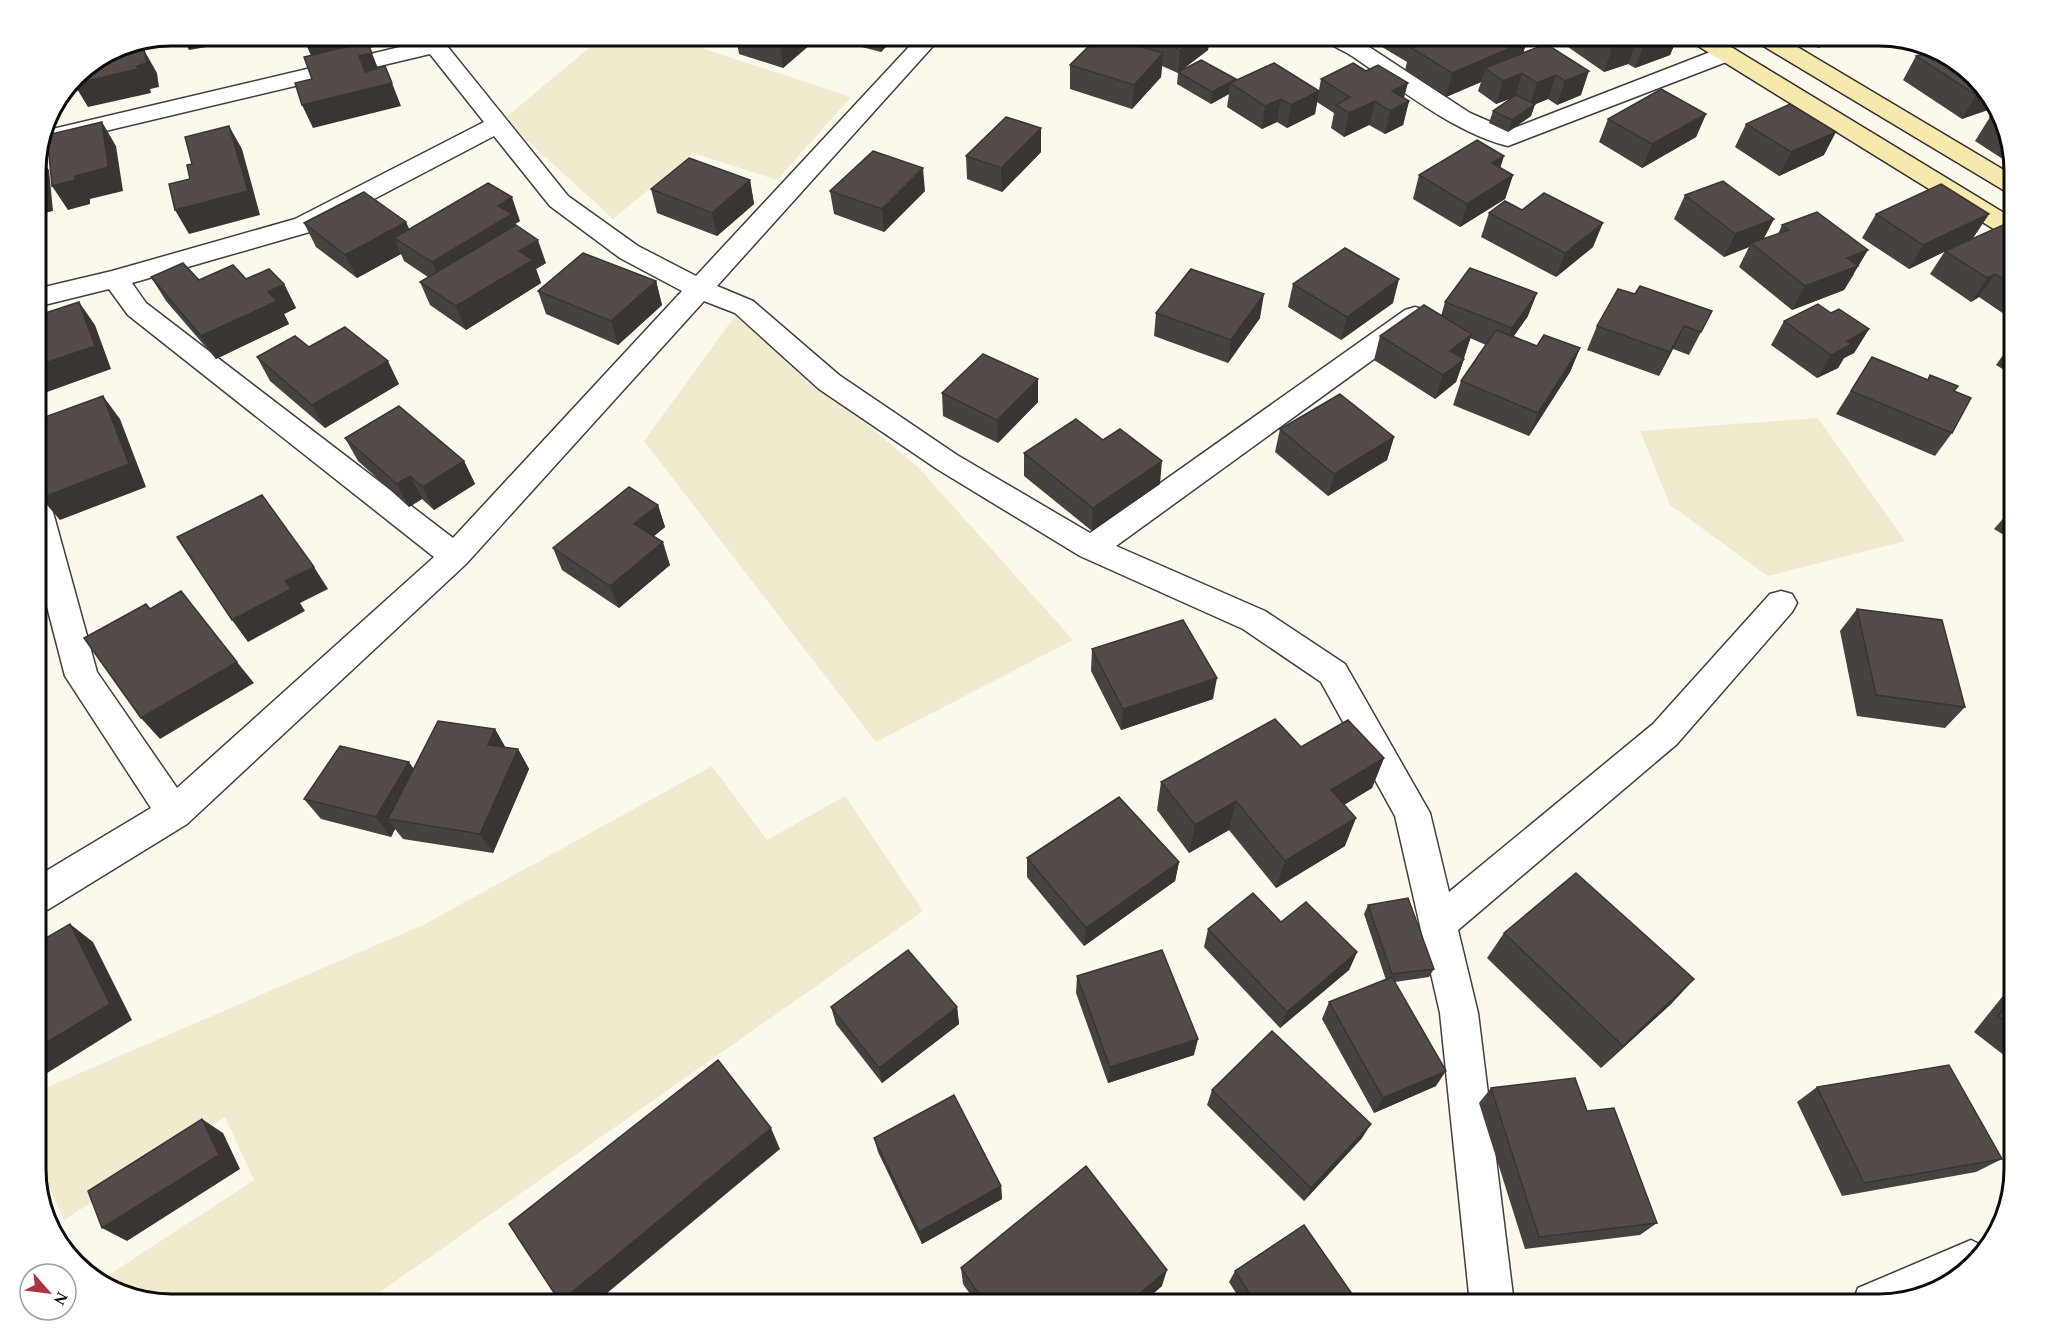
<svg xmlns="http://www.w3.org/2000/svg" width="2050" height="1340" font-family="'Times New Roman',serif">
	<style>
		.farmland { fill: #f0ebcf }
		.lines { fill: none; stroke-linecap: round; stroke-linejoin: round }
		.street-casing { stroke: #3f3f3f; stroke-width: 3 }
		.secondary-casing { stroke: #2e2e2e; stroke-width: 3 }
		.street { fill: #fff; fill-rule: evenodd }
		.secondary { fill: #f7e8ad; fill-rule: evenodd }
		.wall { fill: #47413f }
		.shaded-wall { fill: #3a3533 }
		.building { fill: #534c49; stroke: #3a3533; stroke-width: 1.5 }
		.rim { fill: none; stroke: #0c0c0c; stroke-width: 3 }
	</style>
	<rect width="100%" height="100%" fill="#fdf8ec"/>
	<path class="farmland" d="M603,36H665L851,97L777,180L693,153L613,219L504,119Z
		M735,316L918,467L1073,640L876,742L644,441Z
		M1818,418L1905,541L1768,576L1670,505L1640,431Z
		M712,766L767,840L845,796L923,911L363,1304H171L98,1282L254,1180L225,1117L64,1220L36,1158V1092L425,924Z"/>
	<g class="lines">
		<g class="street-casing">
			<path id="street" d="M416,36H439L568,196L638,246L696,276L919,36H942L717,286L753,301L839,375L957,455L1090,533L1405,310L1415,307L1425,310L1428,316L1425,322L1116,546L1265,611L1345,664L1430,813L1449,892L1653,724L1770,594L1781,591L1792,594L1797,603L1792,612L1677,744L1458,930L1478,1013L1514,1304H1470L1440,1013L1395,816L1321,682L1243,629L1080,556L937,469L819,389L735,313L704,301L466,564L187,824L49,909L36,914V877L151,808L65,676L36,564V494L47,497L51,505L97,672L177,788L434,557L128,315L109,289L36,307V289L112,271L295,219L484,122L430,54L42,146H40L44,131L421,42ZM494,136L550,206L620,258L682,291L453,538L146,303L132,283L313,231Z
				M1321,36H1349L1360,41L1470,113L1509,130L1718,49L1726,47L1734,49L1737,54L1734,59L1508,146C1454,133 1398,87 1352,56C1342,49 1327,45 1321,36Z
				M1971,1240L1987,1248L1946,1286L1879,1304H1852L1858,1288Z"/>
		</g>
		<g class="secondary-casing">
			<path id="secondary" d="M1687,36H1713L2014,219V238L2005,236L1690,41Z
				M1752,36H1779L2014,176V193L2005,191L1755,41Z"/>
		</g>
		<use href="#street" class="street"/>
		<use href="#secondary" class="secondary"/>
	</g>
	<path class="wall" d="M736,36H819V37L783,68L739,54Z
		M849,36H896L881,52L850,44Z
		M1127,36H1210L1208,50L1179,72L1236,79V81L1319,90L1321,79L1404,98L1409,101L1403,125L1385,134L1369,125L1344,137L1331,128L1334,113L1317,102L1315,114L1287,128L1277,122L1262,129L1227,107L1229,94L1211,104L1177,84L1178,73L1162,66L1161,77L1132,109L1070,89V65L1127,42Z
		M1368,36H1520L1524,52L1546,44L1581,95L1557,105L1548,99L1535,104L1531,116L1508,132L1489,123L1493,111L1514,97L1496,104L1478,91L1481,82L1446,97L1405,70L1407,62L1367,38Z
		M1559,36H1678L1670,55L1635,68L1628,64L1604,72L1558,40Z
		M1799,36H1849L1818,48Z
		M1916,56L1996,104L1962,119L1903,80Z
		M1706,114L1696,137L1642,168L1599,142L1608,119Z
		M1999,114L2012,165L1975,141L1990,117Z
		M1746,124L1824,155L1779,176L1735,147Z
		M1041,128V152L1002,192L967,179L966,156Z
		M1419,175H1513L1505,199L1460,227L1413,199Z
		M750,180L754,204L717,236L657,213L651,189Z
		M830,191H925L884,232L834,214Z
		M1685,195L1763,239L1778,234L1782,225L1854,274L1844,290L1792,310L1739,267L1749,247L1724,257L1674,219Z
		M1489,213L1593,247L1556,277L1481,237Z
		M1876,214H1989L1973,238L1956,246L2014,229V309L2004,314L1979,297L1971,302L1930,274L1945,251L1909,269L1862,238Z
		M520,221L515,224L516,225L546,263L536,269L541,283L466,330L430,305L420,282L428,277L404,261L401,254L357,278L316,247L304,223L406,222L409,229Z
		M151,277L199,280L246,279L284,284L296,308L284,314L289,324L216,359L166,301Z
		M656,281L662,305L618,345L546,314L538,291Z
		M1293,284L1393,303L1341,340L1288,307Z
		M1635,294L1712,311L1689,355L1673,349L1659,376L1587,350L1597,326Z
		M1445,302L1528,316L1514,336L1537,346L1580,348L1570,372L1529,436L1453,405L1461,381L1486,345L1470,338L1463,359H1464L1456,382L1435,399L1374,360L1380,336L1441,316Z
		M1156,313L1260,318L1228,363L1154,336Z
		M1831,313L1869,329L1854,353L1844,358L1838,368L1817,378L1771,345L1784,321Z
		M2013,341H2014V376L1996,365Z
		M309,347L399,384L325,428L270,381L257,357Z
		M1872,357L1927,380L1930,375L1954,391L1952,433L1935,456L1836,414Z
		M942,393L1038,402L998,443L943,416Z
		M1280,429L1394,437L1387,460L1328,496L1275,452Z
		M345,438L464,461L475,484L434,510L422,499L409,507L358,461Z
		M1024,453L1160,484L1092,531L1024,476Z
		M658,505L665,527L654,536L670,565L619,608L562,570L553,548Z
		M2014,506V541L1994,529Z
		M1857,609L1965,707L1945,728L1857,716L1840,631Z
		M1092,649L1213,699L1121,730L1091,671Z
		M495,729L505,747L518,749L529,769L493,853L403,839L395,829L391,837L321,819L304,799L414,769Z
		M1301,747L1384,758L1372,788L1344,805L1345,846L1276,888L1229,830L1189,853L1157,810L1161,782Z
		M1027,858L1179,862L1175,881L1084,946L1027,877Z
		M1368,905L1434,969L1429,977L1395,982L1436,1086L1374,1113L1322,1019L1329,1002L1386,980L1364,914Z
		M1281,922L1357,952L1349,970L1280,1028L1204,947L1208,929Z
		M1504,933L1694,979L1671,1004L1601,1068L1487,958Z
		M1077,976L1194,1055L1108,1083L1076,993Z
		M2014,982V1063L1974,1032Z
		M831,1007H957L959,1024L882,1083L836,1024Z
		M1817,1087L2002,1159L1976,1172L1842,1196L1797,1102Z
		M1491,1088L1587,1111L1657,1223L1640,1235L1525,1249L1479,1103Z
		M1212,1090L1362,1138L1304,1201L1207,1105Z
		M874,1138L1001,1186L1002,1199L922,1244L878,1152Z
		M961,1268L1162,1286L1141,1304H977L963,1284Z
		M1235,1271L1359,1304H1243L1229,1282Z"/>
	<path class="shaded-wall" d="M182,36H271L189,50Z
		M313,36H379L382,45L370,48L381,76L392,83L401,106L313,128L302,105L359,56L314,62L303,38Z
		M790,36L819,37L783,68L780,45Z
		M879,36H896L881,52Z
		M1198,36H1210L1208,50L1178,73L1180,50Z
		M1425,36H1453L1413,48L1415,40Z
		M1658,36H1678L1670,55L1635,68L1644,45Z
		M1824,36H1849L1818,48Z
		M1637,40L1628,64L1604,72L1612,49Z
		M1527,41L1520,64L1485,68L1481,82L1446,97L1452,73Z
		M140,42L143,53L144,50L157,73L159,87L150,89L151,93L88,107L74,84L120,46Z
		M1163,53L1161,77L1132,109L1134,85Z
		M1589,71L1581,95L1557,105L1565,81Z
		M1522,73L1515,97L1496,104L1503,81Z
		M1556,75L1548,99L1529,107L1537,83Z
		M1236,79L1235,86L1230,83L1229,94L1211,104L1212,92Z
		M1408,83L1402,105L1409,101L1403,125L1385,134L1390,111L1392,91Z
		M1319,91L1315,114L1287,128L1291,105Z
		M1985,92L1996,104L1997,107L1962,119L1976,95Z
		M1281,99L1277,122L1262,129L1265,106Z
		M1375,101L1369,125L1344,137L1349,113Z
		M1535,104L1531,116L1508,132L1512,120Z
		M1706,114L1696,137L1642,168L1652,144Z
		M102,122L116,146L123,191L90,199V204L68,210L52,186L75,176Z
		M229,126L242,149L260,215L189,234L175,210Z
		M1041,128V152L1002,192L1001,168Z
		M1836,132L1824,155L1779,176L1791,152Z
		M38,154L49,170L53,211L36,215V163Z
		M1504,156L1497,179L1492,163Z
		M923,168L925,191L884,232L882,209Z
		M1513,175L1505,199L1460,227L1467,204Z
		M750,180L754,204L717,236L712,213Z
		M512,197L520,221L515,224L520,237L442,285L432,262L498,206Z
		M1989,214L1973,238L1909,269L1923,245Z
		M1774,219L1762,242L1751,243L1749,247L1724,257L1735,234Z
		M406,222L416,246L394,238L401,254L357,278L345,255Z
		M1603,223L1593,247L1556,277L1565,253Z
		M538,240L546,263L536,269L541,283L466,330L456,306L519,251Z
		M1868,250L1844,290L1792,310L1805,286L1847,258Z
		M1995,274L1979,297L1971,302L1987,278Z
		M1399,279L1393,303L1341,340L1347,317Z
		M656,281L662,305L618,345L611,321Z
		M284,284L296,308L284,314L289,324L216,359L201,336L268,292Z
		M1537,293L1528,316L1503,351L1512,328Z
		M1264,294L1260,318L1228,363L1231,340Z
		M2014,300V309L2004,314Z
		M79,302L95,325L111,369L36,396V366Z
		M1684,326L1673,349L1659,376L1670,352Z
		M1869,329L1854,353L1844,358L1838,368L1817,378L1831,355L1847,341Z
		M1472,334L1464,358L1442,374L1450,351Z
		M1580,348L1570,372L1529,436L1538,413Z
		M1464,359L1456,382L1435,399L1443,375Z
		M388,361L399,384L325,428L312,405Z
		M1038,379V402L998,443L997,420Z
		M103,396L120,419L146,487L60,520L41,498Z
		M1394,437L1387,460L1328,496L1334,474Z
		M464,461L475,484L434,510L423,487Z
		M1162,461L1160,484L1092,531L1093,508Z
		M410,476L422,499L409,507L397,484Z
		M658,505L665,527L642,546L634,524Z
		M663,542L670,565L619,608L610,586Z
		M314,567L328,589L300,603L305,611L248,642L232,620L285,581Z
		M237,662L254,683L160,739L141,718Z
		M1217,678L1213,699L1121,730L1123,709Z
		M495,729L507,750L488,745Z
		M518,749L529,769L493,853L480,834Z
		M1384,758L1372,788L1322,818L1331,790Z
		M409,762L423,782L388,819L395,829L391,837L376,817Z
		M1236,801L1229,830L1189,853L1195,825Z
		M36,816L47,838L36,844Z
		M1356,818L1345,846L1276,888L1285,861Z
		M1179,862L1175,881L1084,946L1086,928Z
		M70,924L93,942L132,1020L36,1080V1049Z
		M36,928L56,942L41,941L36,932Z
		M1357,952L1349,970L1280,1028L1287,1012Z
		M1694,979L1671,1004L1601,1068L1623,1046Z
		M957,1007L959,1024L882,1083L879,1068Z
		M1198,1039L1194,1055L1108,1083L1110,1067Z
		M1446,1071L1436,1086L1374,1113L1383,1098Z
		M202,1119L223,1133L240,1169L127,1241L102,1228Z
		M1371,1124L1362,1138L1304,1201L1311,1188Z
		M771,1128L780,1149L594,1304H562L560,1302Z
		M1001,1186L1002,1199L922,1244L919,1232Z
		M1167,1270L1162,1286L1141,1304H1128Z
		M478,1298L487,1304H482Z"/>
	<path class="building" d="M302,36H313L303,38Z
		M751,36H790L780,45Z
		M1099,36H1105L1163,53L1134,85L1070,65Z
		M1147,36H1198L1180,50Z
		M1408,36H1425L1415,40Z
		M1436,36H1520L1527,41L1452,73L1410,47Z
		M1593,36H1667L1644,45L1637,40L1612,49Z
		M367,42L372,53L359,56L365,72L385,66L392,83L302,105L295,83L312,79L304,57Z
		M133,43L135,52L144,50L147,63L137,66L138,69L74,84L73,79L76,75L120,46Z
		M1546,44L1589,71L1565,81L1556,75L1537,83L1522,73L1503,81L1485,68Z
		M1930,52L1954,59L1985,92L1976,95L1916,56Z
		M1201,60L1236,79L1212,92L1178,72Z
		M1274,63L1319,91L1291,105L1281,99L1265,106L1230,83Z
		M1353,63L1366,71L1378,65L1408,83L1392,91L1409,101L1390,111L1375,101L1349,113L1336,105L1350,97L1321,79Z
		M1661,89L1706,114L1652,144L1608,119Z
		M1516,95L1535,104L1512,120L1493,111Z
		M1790,104L1836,132L1791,152L1746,124Z
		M1999,114L2002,125L1990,117Z
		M1006,117L1041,128L1001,168L966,156Z
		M102,122L108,167L75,176V180L52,186L47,135Z
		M229,126L248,191L175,210L169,184L190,179L187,165L192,164L185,137Z
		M1477,140L1504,156L1492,163L1513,175L1467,204L1419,175Z
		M873,151L923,168L882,209L830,191Z
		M689,158L750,180L712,213L651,189Z
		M1723,181L1774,219L1735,234L1685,195Z
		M488,183L512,197L498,206L512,214L432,262L394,238Z
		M1941,184L1989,214L1923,245L1876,214Z
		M364,192L406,222L345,255L304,223Z
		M1544,193L1603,223L1565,253L1489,213L1505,201L1522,210Z
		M1817,212L1868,250L1847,258L1858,266L1805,286L1751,243L1789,230L1782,225Z
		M2005,224L2014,229V286L1995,274L1987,278L1945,251Z
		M516,225L538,240L519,251L533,260L456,306L420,282Z
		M1345,248L1399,279L1347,317L1293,284Z
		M583,253L656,281L611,321L538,291Z
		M183,263L199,280L233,265L246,279L269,269L284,284L268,292L277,301L201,336L151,277Z
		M1470,268L1537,293L1512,328L1445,302Z
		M1191,269L1264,294L1231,340L1156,313Z
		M1640,286L1712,311L1701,332L1684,326L1670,352L1597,326L1618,289L1635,294Z
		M79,302L95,346L36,366V316Z
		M1818,304L1831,313L1839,309L1869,329L1847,341L1852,344L1831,355L1784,321Z
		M1424,305L1472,334L1450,351L1464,359L1443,375L1380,336Z
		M345,327L388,361L312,405L257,357L295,336L309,347Z
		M1496,330L1537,346L1544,335L1580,348L1538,413L1461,381Z
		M983,354L1038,379L997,420L942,393Z
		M1872,357L1928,380L1930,375L1958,386L1954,391L1971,398L1952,433L1851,391Z
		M1340,394L1394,437L1334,474L1280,429Z
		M103,396L129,464L41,498L36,485V448L45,445L37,420Z
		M399,406L464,461L423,487L410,476L397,484L345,438Z
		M1076,419L1103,440L1120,429L1162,461L1093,508L1024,453Z
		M629,487L658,505L634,524L663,542L610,586L553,548Z
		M262,495L314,567L285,581L291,589L232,620L177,537Z
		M181,591L237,662L141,718L84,638L146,604L150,609Z
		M1857,609L1942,620L1965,707L1876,695Z
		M1183,620L1217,678L1123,709L1092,649Z
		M1275,719L1301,747L1348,720L1384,758L1331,790L1356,818L1285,861L1236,801L1195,825L1161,782Z
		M438,721L495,729L488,745L518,749L480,834L388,819Z
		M340,746L409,762L376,817L304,799Z
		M1119,797L1179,862L1086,928L1027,858Z
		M1576,873L1694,979L1623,1046L1504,933Z
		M1253,893L1281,922L1306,902L1357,952L1287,1012L1208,929Z
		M1408,898L1434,969L1392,974L1368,905Z
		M70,924L110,1004L36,1049V932L41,941Z
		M908,950L957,1007L879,1068L831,1007Z
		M1162,950L1198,1039L1110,1067L1077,976Z
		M1392,977L1446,1071L1383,1098L1329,1002Z
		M2014,996V1028L1998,1016Z
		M1272,1031L1371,1124L1311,1188L1212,1090Z
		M718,1060L771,1128L560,1302L509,1224Z
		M1949,1065L2002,1159L1864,1183L1817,1087Z
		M1575,1078L1587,1111L1614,1108L1657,1223L1539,1237L1491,1088Z
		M954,1095L1001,1186L919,1232L874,1138Z
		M202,1119L219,1155L102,1228L88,1191Z
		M1086,1166L1167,1270L1128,1304H986L961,1268Z
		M1304,1225L1359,1304H1256L1235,1271Z
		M478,1298L482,1304H470Z"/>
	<path d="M0 0H2050V1340H0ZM171 46H1879A125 125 0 0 1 2004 171V1169A125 125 0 0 1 1879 1294H171A125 125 0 0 1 46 1169V171A125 125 0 0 1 171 46Z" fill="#fff" fill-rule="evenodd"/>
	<path class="rim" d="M171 46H1879A125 125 0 0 1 2004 171V1169A125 125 0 0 1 1879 1294H171A125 125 0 0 1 46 1169V171A125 125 0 0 1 171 46Z"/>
	<g transform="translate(48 1292) rotate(118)"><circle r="28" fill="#ffffff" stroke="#9e9e9e" stroke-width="1.5"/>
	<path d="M0-4.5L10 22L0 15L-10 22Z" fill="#ad3242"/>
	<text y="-9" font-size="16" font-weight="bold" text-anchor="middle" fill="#0c0c0c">N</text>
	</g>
</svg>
